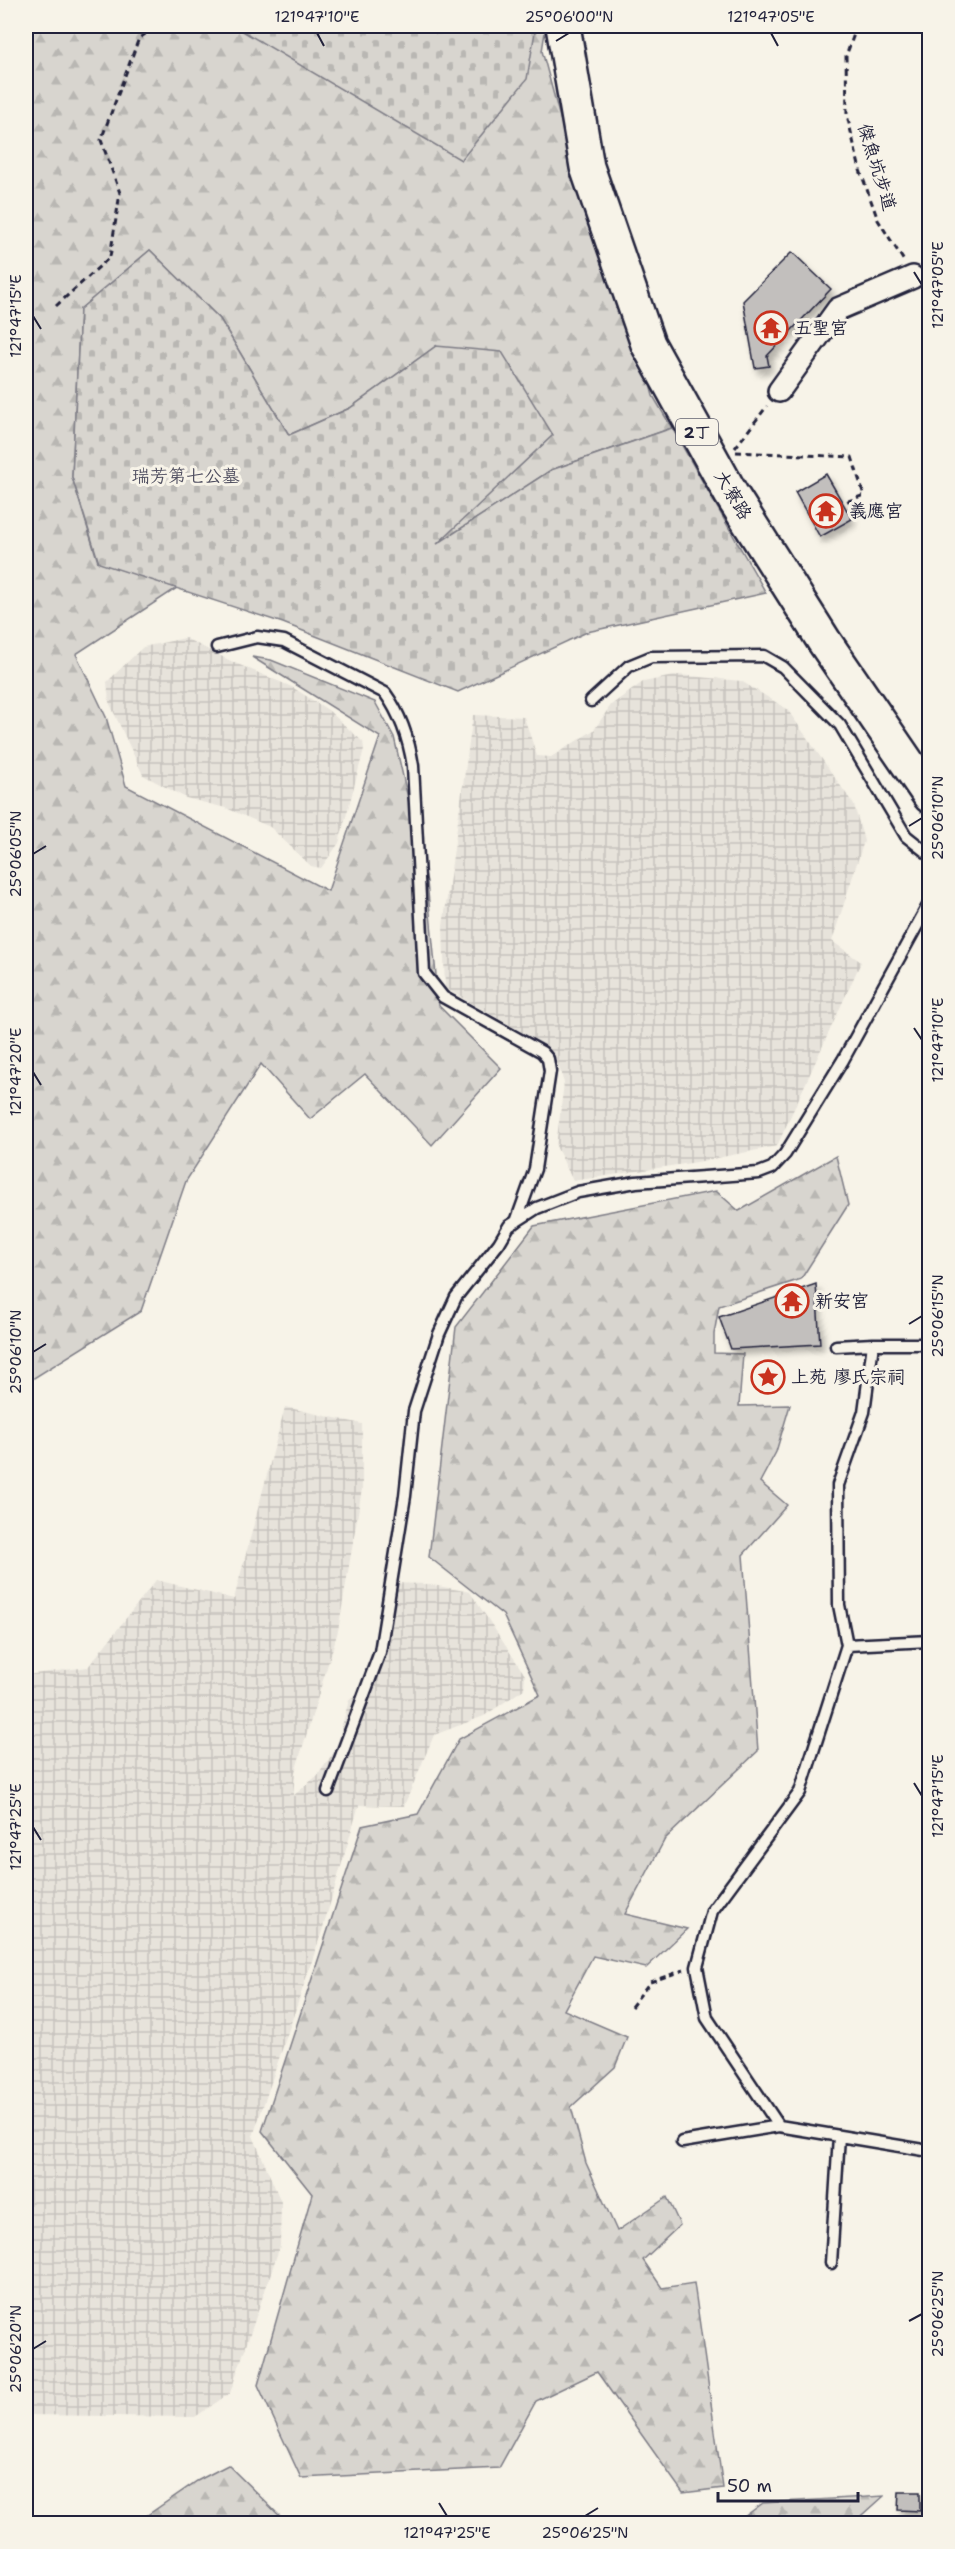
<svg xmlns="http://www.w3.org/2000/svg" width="955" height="2549" font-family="'Shantell Sans','LXGW WenKai TC',sans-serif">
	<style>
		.industrial { fill: url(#industrial-grid) }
		.forest { fill: url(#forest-firs); stroke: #7d7c85; stroke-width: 1.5 }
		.cemetery { fill: url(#cemetery-stones); stroke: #7d7c85; stroke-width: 1.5 }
		.building { fill: #c2bfbd; stroke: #22223b; stroke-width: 1.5; filter: url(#shadow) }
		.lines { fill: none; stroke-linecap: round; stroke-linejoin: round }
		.lane-casing { stroke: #22223b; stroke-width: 15 }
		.street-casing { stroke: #22223b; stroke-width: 26 }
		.primary-casing { stroke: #22223b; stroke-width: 38 }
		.path { stroke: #22223b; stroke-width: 3; stroke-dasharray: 6 4.5; stroke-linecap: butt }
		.lane { stroke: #f7f3e8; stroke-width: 10 }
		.street { stroke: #f7f3e8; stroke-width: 21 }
		.primary { stroke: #f7f3e8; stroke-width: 33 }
		.ticks { fill: none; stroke: #22223b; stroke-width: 2 }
		.labels { text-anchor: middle; stroke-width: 6; stroke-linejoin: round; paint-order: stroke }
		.shield { fill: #f7f3e8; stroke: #62616f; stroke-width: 1.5 }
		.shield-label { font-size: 16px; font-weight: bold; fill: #22223b }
		.street-label { font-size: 18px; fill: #22223b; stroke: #f7f3e8 }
		.poi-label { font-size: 18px; fill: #22223b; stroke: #f7f3e8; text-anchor: start }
		.park-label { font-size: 18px; fill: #504f60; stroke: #f7f3e8 }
		.neatline { fill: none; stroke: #22223b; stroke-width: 2 }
		.ticks-label { font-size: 15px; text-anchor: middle; fill: #22223b }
	</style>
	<defs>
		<pattern id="industrial-grid" width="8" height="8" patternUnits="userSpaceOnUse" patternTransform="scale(1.5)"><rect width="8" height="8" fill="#e7e3db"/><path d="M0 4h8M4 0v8" fill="none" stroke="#c6c2bd"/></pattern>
		<pattern id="forest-firs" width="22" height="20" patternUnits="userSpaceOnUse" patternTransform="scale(1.5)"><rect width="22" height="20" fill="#d8d5cf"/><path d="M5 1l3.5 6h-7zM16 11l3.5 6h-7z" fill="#b9b7b3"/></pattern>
		<pattern id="cemetery-stones" width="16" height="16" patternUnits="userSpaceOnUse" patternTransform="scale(1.5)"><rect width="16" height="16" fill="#d8d5cf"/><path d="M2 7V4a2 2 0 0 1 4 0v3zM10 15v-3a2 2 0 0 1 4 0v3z" fill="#b9b7b3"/></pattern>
		<filter id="shadow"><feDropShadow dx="3.5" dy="6" stdDeviation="3" flood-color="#0004"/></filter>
	</defs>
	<rect width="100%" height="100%" fill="#f7f3e8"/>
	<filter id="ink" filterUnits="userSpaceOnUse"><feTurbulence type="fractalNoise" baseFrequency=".0167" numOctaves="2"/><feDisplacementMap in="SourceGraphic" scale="12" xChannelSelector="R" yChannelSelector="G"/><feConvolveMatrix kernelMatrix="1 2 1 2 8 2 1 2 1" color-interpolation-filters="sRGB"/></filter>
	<g filter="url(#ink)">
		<path class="industrial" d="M185,638L235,663L292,687L328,710L363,742L364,749L339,843L321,868L311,866L270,827L226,808L186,798L143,775L109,702L107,682L143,647Z
			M679,675L741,681L787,709L854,805L864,841L832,941L861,962L777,1146L697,1162L573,1181L556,1146L564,1083L557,1061L539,1042L445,988L443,926L473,715L524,717L537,756L551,757L594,730L611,705L643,682Z
			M285,1407L362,1424V1489L338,1631L295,1772L293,1796L318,1775L336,1749L349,1700L369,1690L391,1583L427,1584L470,1592L525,1675L524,1689L484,1716L434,1735L404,1806L359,1805L322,1931L253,2136L281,2202L280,2246L230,2393L195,2417L26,2415V1675L88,1667L156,1580L234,1599Z"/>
		<path class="forest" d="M26,26H546L542,51L570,155L634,322L653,396L672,428L551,470L433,547L436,346L350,408L289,435L220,319L150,250L80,309L72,477L98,562L177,588L76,654L106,717L126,786L328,891L380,737L252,657L271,660L375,702L394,737L427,882L439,1006L501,1068L432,1145L365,1074L310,1119L261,1064L186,1181L141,1311L26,1383Z
			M836,1156L848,1205L801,1279L719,1306L714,1334V1353L743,1354L739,1406L790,1405L776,1452L760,1482L787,1505L743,1555L758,1751L665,1839L625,1914L687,1929L646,1968L593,1956L564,2010L627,2037L615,2067L571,2107L586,2163L617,2231L667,2197L680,2225L643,2260L662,2288L694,2283L723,2488L683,2493L597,2372L536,2401L499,2468L301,2478L258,2385L312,2194L262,2131L362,1826L418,1814L459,1739L540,1695L503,1615L429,1557L456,1327L534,1226L716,1191L739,1211Z
			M228,2465L287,2523H91L146,2516L197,2481Z
			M884,2496L854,2523H736L763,2503Z"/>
		<path class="cemetery" d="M234,26H536L527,79L461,160Z
			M150,250L220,319L289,435L350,408L436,346L502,352L553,435L437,544L551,470L672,428L766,593L587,632L458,692L283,623L99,563L72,477L80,309Z"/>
		<path class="building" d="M792,252L831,289L767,356L769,366L755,368L743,301Z
			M826,474L852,519L820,537L795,492Z
			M816,1284L820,1344L731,1349L719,1317Z
			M899,2492H920V2511L898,2510Z"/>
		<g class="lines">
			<g class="lane-casing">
				<path id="lane" d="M217,647L257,637L284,641L385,693C401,715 409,740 413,766L424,973L443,997L542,1052L548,1059L550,1071L535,1169L516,1222
					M591,701L629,666L651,657L764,656L783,667L840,725L906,836L930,855
					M873,1344H930
					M836,1346L873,1344L864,1412L838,1485L839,1605L847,1645L930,1641
					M328,1791L380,1652L405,1496L414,1411L439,1334L456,1297L499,1243L509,1226L537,1208L578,1192L636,1182L759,1173L772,1168L785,1154L843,1060L930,902
					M779,2126L707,2018L697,1967L712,1911L800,1792L847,1645
					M682,2142L779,2126L930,2151
					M831,2263L839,2136"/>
			</g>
			<g class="street-casing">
				<path id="street" d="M779,391L838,309L913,277"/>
			</g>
			<g class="primary-casing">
				<path id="primary" d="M563,26L587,167L648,344L731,494L824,641L930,796"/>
			</g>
			<path class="path" d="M857,26L846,56L847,115L860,170L878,220L904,261
				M923,293L930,304
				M56,306L110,257L120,193L101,140L139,38L158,26
				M735,448L767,406
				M736,452L852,457L864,495L843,503
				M631,2007L650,1982L684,1970"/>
			<use href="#lane" class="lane"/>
			<use href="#street" class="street"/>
			<use href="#primary" class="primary"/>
		</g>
	</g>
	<path class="ticks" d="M317,33L324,46M771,33L778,46M556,41L569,33M914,272L922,285M33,316L41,329M909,826L922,818M33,854L46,846M914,1028L922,1040M33,1072L41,1085M909,1324L922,1316M33,1352L46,1344M914,1783L922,1796M33,1827L41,1840M909,2321L922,2314M33,2349L46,2341M439,2503L447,2516M585,2516L598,2508"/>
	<defs>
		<g id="temple-ring" transform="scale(1.725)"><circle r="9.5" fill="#f7f3e8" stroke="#c8321e" stroke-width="1.5"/><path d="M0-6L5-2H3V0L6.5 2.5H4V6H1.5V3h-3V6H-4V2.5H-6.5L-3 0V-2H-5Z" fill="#c8321e"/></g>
		<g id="sight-ring" transform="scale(1.725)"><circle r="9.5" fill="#f7f3e8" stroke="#c8321e" stroke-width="1.5"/><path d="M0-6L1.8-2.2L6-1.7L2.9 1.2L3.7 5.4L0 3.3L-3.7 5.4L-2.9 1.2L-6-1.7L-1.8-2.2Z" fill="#c8321e"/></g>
	</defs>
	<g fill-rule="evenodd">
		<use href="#temple-ring" x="771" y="328"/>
		<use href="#temple-ring" x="826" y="511"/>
		<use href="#temple-ring" x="792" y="1301"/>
		<use href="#sight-ring" x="768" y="1377"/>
	</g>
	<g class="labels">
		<rect class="shield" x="676" y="419" width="42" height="26" rx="4.5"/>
		<g class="shield-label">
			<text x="697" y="438">2丁</text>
		</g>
		<g class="street-label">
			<text transform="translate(877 167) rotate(73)" y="6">傑魚坑步道</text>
			<text transform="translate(733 495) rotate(59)" y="6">大寮路</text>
		</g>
		<g class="poi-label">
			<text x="794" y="334">五聖宮</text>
			<text x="849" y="517">義應宮</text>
			<text x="815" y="1307">新安宮</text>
			<text x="791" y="1383">上苑 廖氏宗祠</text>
		</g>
		<g class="park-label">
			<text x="186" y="482">瑞芳第七公墓</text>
		</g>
	</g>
	<rect width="955" height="2549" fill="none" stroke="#f7f3e8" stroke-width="66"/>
	<path d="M718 2492v9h140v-9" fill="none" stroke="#22223b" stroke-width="3"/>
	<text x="727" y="2492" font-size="18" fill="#22223b" stroke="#f7f3e8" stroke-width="4.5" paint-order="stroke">50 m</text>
	<rect x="33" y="33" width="889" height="2483" class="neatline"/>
	<g class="ticks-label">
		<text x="317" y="22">121°47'10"E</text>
		<text x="569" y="22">25°06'00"N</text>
		<text x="771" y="22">121°47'05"E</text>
		<text transform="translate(938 285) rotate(-90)" y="5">121°47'05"E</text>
		<text transform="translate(16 316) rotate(-90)" y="5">121°47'15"E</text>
		<text transform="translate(938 818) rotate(-90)" y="5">25°06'10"N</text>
		<text transform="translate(16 854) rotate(-90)" y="5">25°06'05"N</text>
		<text transform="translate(938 1040) rotate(-90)" y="5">121°47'10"E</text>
		<text transform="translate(16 1072) rotate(-90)" y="5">121°47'20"E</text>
		<text transform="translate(938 1316) rotate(-90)" y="5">25°06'15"N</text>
		<text transform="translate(16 1352) rotate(-90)" y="5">25°06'10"N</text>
		<text transform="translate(938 1796) rotate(-90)" y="5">121°47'15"E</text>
		<text transform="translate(16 1827) rotate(-90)" y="5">121°47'25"E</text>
		<text transform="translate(938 2314) rotate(-90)" y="5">25°06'25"N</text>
		<text transform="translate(16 2349) rotate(-90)" y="5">25°06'20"N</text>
		<text x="447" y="2538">121°47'25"E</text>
		<text x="585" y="2538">25°06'25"N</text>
	</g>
</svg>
